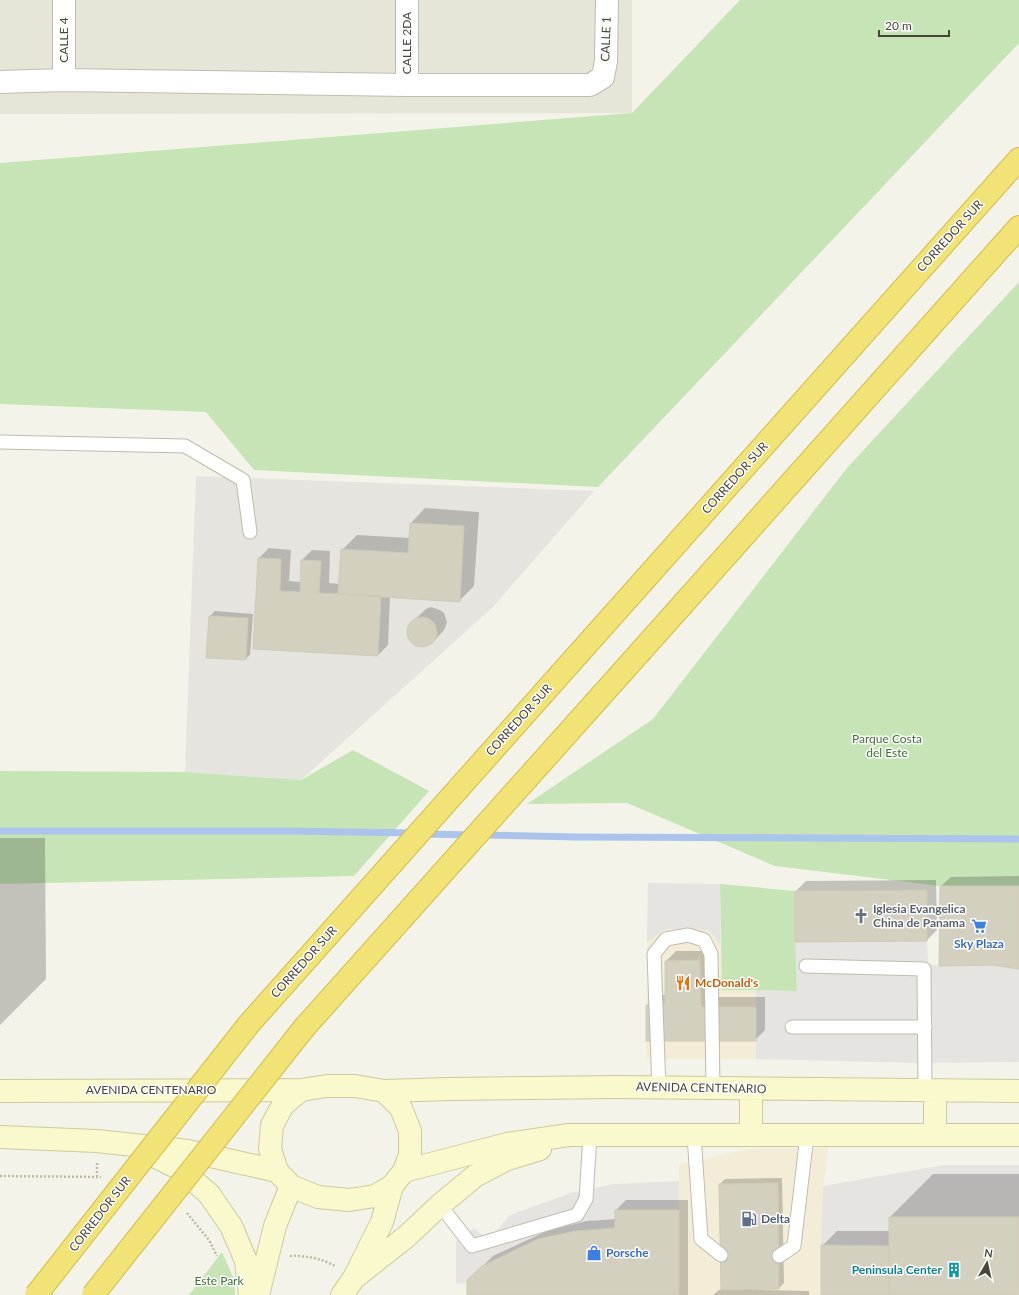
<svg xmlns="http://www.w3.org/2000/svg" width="1019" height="1295" font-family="Lato,sans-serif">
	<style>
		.residential { fill: #e7e5d8 }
		.commercial { fill: #f3edd7 }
		.industrial { fill: #e6e4de }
		.green { fill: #c6e4b6 }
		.parking { fill: #e5e4e1 }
		.shadow { fill: #0003 }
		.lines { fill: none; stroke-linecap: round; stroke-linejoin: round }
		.stream { stroke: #abc4eb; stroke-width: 7 }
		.building { fill: #d4d0c0; stroke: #cecab4 }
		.lane-casing { stroke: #bebcad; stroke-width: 15 }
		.street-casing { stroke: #bebcad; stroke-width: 24 }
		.secondary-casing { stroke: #ccca9b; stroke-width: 24 }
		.highway-casing { stroke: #d1bb46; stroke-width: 24 }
		.path { stroke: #bfba9f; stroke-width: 2.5; stroke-dasharray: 2 2; stroke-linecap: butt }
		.lane { stroke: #fff; stroke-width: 13 }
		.street { stroke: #fff; stroke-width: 22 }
		.secondary { stroke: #faf9cd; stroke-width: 22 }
		.highway { stroke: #f2e376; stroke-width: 22 }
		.highway-bridge-casing { stroke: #d1bb46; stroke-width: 24; stroke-linecap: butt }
		.highway-bridge { stroke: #f2e376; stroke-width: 22 }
		.labels { text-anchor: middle; stroke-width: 3; stroke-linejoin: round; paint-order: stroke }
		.street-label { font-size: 12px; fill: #474438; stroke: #fff }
		.park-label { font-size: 12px; fill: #3c7430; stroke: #fff }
		.worship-label { font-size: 12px; font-weight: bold; fill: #5b616d; stroke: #fff; text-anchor: start }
		.shop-label { font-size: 12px; font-weight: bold; fill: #366cbe; stroke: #fff }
		.food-label { font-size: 12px; font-weight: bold; fill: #c56008; stroke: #fff; text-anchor: start }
		.service-label { font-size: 12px; font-weight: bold; fill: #4e5e75; stroke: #fff; text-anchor: start }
		.culture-label { font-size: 12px; font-weight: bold; fill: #0d838f; stroke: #fff; text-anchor: end }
	</style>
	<rect width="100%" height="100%" fill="#f3f3ea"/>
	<path class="residential" d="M0,0H632V113L0,114Z"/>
	<path class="commercial" d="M648,883L720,884L722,990L756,991V1059H646Z
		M828,1148L827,1163L823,1186L821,1295H679V1164L750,1149Z"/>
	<path class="industrial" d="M196,476L594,491L493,607L301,780L185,772Z"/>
	<path class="green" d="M740,0H1019V43L598,487L254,470L206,412L0,404V163L632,113Z
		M1019,282V886H940L775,866L627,803L527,804L653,719L847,468Z
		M353,750L429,791L354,876L0,884V771L185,772L301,780Z
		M720,884L795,891L797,991L722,990Z
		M222,1252L234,1279L235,1295H189Z"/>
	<path class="parking" d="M648,883L720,884V945L710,931L698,929H666L647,942Z
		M927,941L928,964L940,966L992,965L1019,969V1062L925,1063L756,1059V991H797L795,942Z
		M944,1165H1019V1217H889V1246L821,1245L823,1186Z
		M679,1181V1210H615V1228L576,1231L538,1239L482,1266L467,1280V1283L456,1284V1241L474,1228L485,1237L494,1234L510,1215L571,1193L614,1184Z"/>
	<path class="shadow" d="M425,508L479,512L474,586L459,601L390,597L388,645L378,655L254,648L259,558L269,548L291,550L289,581L301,582L302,560L312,550L330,551L329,583L340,584L342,550L357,535L410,538L411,523Z
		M431,607L440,610L444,613L447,622L444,630L434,641L426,646L422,647L413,644L408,636L407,632L412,622L426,609Z
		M215,611L253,614L250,655L245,659L207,657L210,616Z
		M0,838H45L46,979L0,1025Z
		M1019,876V968L941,886L951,877Z
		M936,880L937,930L927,940L796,891L806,881Z
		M676,951H710V997H765V1030L755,1040L647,1005L657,995H666V961Z
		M933,1174H1019V1295H822V1246L837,1231H890V1217Z
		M782,1178L784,1283L779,1288H758V1290L809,1291V1295H713L719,1290H722L720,1184L725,1179Z
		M626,1200H688V1295H468V1281L493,1256L549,1230L587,1221L616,1219V1210Z"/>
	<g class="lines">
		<path class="stream" d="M0,831H286L414,833
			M424,834L472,835
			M482,835L577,837L1019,839"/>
	</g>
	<path class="building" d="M410,523L464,526L460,602L338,594L341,549L408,553Z
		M258,558L281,559L280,591L300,592L301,560L321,561L319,593L381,596L378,656L253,649Z
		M209,616L248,618L246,660L206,658Z
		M407 632a15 15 0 1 1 30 0a15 15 0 1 1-30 0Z
		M940,886H1019V969L992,965L939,966Z
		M927,890V941L795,942V891Z
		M700,960L701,1007H756V1041H646V1005L665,1004V961Z
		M778,1183L779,1289L721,1290L719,1184Z
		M615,1210H679V1295H467V1280L482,1266L538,1239L576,1231L615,1228Z
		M889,1217H1019V1295H889Z
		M821,1245L889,1246V1295H821Z"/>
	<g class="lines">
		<g class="lane-casing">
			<path id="lane" d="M0,442L185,446L243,480L250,532
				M806,966L924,969L925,1091
				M792,1027H925
				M659,1088L654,954L666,939L688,935L704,940L711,954L713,1088
				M694,1135L701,1239L721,1255
				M440,1205L472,1246L577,1215L586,1199L590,1135
				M779,1256L794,1246L807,1135"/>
		</g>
		<g class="street-casing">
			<path id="street" d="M407,0V85
				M64,80V0
				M0,82L64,80L407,85H590L603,77L606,61L607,0"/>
		</g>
		<g class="secondary-casing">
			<path id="secondary" d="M0,1091L301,1090
				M384,1091L401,1108L410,1131V1155L404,1171L392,1186L375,1196L349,1200L318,1197L291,1186L277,1171L270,1149L272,1125L283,1105L301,1090L327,1086H355L384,1091L450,1089L617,1087L1019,1091
				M751,1135V1089
				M935,1135V1091
				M0,1137L97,1141L188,1151L277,1171
				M144,1151L180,1169L209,1194L231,1226L246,1261L250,1295
				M404,1171L507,1144L569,1135H1019
				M354,1278L406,1237L440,1205L475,1176L505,1160L540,1149
				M258,1295L275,1226L291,1186
				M342,1295L354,1278L382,1222L392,1186"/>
		</g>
		<g class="highway-casing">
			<path id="highway" d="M605,624L1019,159
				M642,650L1019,227"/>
		</g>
		<path class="path" d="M97,1163V1176
			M0,1176L101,1177
			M187,1213L209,1240L217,1256
			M290,1256C305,1255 323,1259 335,1266"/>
		<use href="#lane" class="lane"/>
		<use href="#street" class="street"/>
		<use href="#secondary" class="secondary"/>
		<use href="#highway" class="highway"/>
		<g class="highway-bridge-casing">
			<path id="highway-bridge" d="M36,1295L249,1024L605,624
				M93,1295L304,1028L642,650"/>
		</g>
		<use href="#highway-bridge" class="highway-bridge"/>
	</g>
	<defs>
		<g id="church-bare" transform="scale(1.2)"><path d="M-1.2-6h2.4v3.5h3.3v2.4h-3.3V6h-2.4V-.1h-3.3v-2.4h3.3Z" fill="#6b7280" stroke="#fff" stroke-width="2.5" paint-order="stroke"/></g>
		<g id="supermarket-bare" transform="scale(1.2)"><path d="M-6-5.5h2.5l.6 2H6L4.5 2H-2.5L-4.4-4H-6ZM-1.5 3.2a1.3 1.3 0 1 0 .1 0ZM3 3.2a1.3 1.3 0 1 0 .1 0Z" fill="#3f7fe0" stroke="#fff" stroke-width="2.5" paint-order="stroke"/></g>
		<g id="restaurant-bare" transform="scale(1.2)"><path d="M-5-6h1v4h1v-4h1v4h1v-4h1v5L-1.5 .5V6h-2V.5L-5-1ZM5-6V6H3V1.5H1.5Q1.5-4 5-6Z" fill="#e8710a" stroke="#fff" stroke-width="2.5" paint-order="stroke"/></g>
		<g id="fuel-bare" transform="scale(1.2)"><path d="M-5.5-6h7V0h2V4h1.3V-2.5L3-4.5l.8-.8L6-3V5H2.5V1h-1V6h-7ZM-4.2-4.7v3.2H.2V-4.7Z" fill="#5c6f8a" stroke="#fff" stroke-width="2.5" paint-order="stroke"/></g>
		<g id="shop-bare" transform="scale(1.2)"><path d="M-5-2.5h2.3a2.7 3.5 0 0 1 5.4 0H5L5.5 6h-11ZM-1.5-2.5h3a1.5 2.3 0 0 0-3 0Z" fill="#3f7fe0" stroke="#fff" stroke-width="2.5" paint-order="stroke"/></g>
		<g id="building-bare" transform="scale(1.2)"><path d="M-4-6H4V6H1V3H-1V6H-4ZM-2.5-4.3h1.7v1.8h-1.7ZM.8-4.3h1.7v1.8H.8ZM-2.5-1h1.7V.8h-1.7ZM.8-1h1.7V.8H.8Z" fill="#0f9aa8" stroke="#fff" stroke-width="2.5" paint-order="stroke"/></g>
	</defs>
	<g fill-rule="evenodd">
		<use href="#church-bare" x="861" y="916"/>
		<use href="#supermarket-bare" x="979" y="926"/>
		<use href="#restaurant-bare" x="683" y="983"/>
		<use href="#fuel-bare" x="749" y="1219"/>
		<use href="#shop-bare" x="594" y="1253"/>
		<use href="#building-bare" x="954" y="1270"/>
	</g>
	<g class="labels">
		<g class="street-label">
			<text transform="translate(606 39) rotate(-88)" y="4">CALLE 1</text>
			<text transform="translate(64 40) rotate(-90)" y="4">CALLE 4</text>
			<text transform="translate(407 43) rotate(-90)" y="4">CALLE 2DA</text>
			<text transform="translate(950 236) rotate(-48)" y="4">CORREDOR SUR</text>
			<text transform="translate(735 478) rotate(-48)" y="4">CORREDOR SUR</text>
			<text transform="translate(519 720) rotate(-48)" y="4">CORREDOR SUR</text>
			<text transform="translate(304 962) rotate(-48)" y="4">CORREDOR SUR</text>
			<text transform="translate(701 1088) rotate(1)" y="4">AVENIDA CENTENARIO</text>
			<text x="151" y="1094">AVENIDA CENTENARIO</text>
			<text transform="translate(100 1214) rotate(-52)" y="4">CORREDOR SUR</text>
		</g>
		<g class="park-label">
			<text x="887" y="743">Parque Costa<tspan x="887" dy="14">del Este</tspan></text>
			<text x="219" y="1285">Este Park</text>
		</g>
		<g class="worship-label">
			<text x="873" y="913">Iglesia Evangelica<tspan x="873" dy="14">China de Panama</tspan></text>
		</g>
		<g class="shop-label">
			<text x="979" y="948">Sky Plaza</text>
			<text x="606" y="1257" text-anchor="start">Porsche</text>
		</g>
		<g class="food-label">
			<text x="695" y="987">McDonald's</text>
		</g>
		<g class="service-label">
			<text x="761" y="1223">Delta</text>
		</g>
		<g class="culture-label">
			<text x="942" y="1274">Peninsula Center</text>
		</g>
	</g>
	<g transform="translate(987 1263) rotate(9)" stroke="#ffffff" stroke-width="3" paint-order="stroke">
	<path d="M0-3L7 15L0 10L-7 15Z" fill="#474438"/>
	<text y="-6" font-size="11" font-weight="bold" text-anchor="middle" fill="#474438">N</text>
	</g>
	<path d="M879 30v6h70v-6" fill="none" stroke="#474438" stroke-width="2"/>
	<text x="885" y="30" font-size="12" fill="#474438" stroke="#ffffff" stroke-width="3" paint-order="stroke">20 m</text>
</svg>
